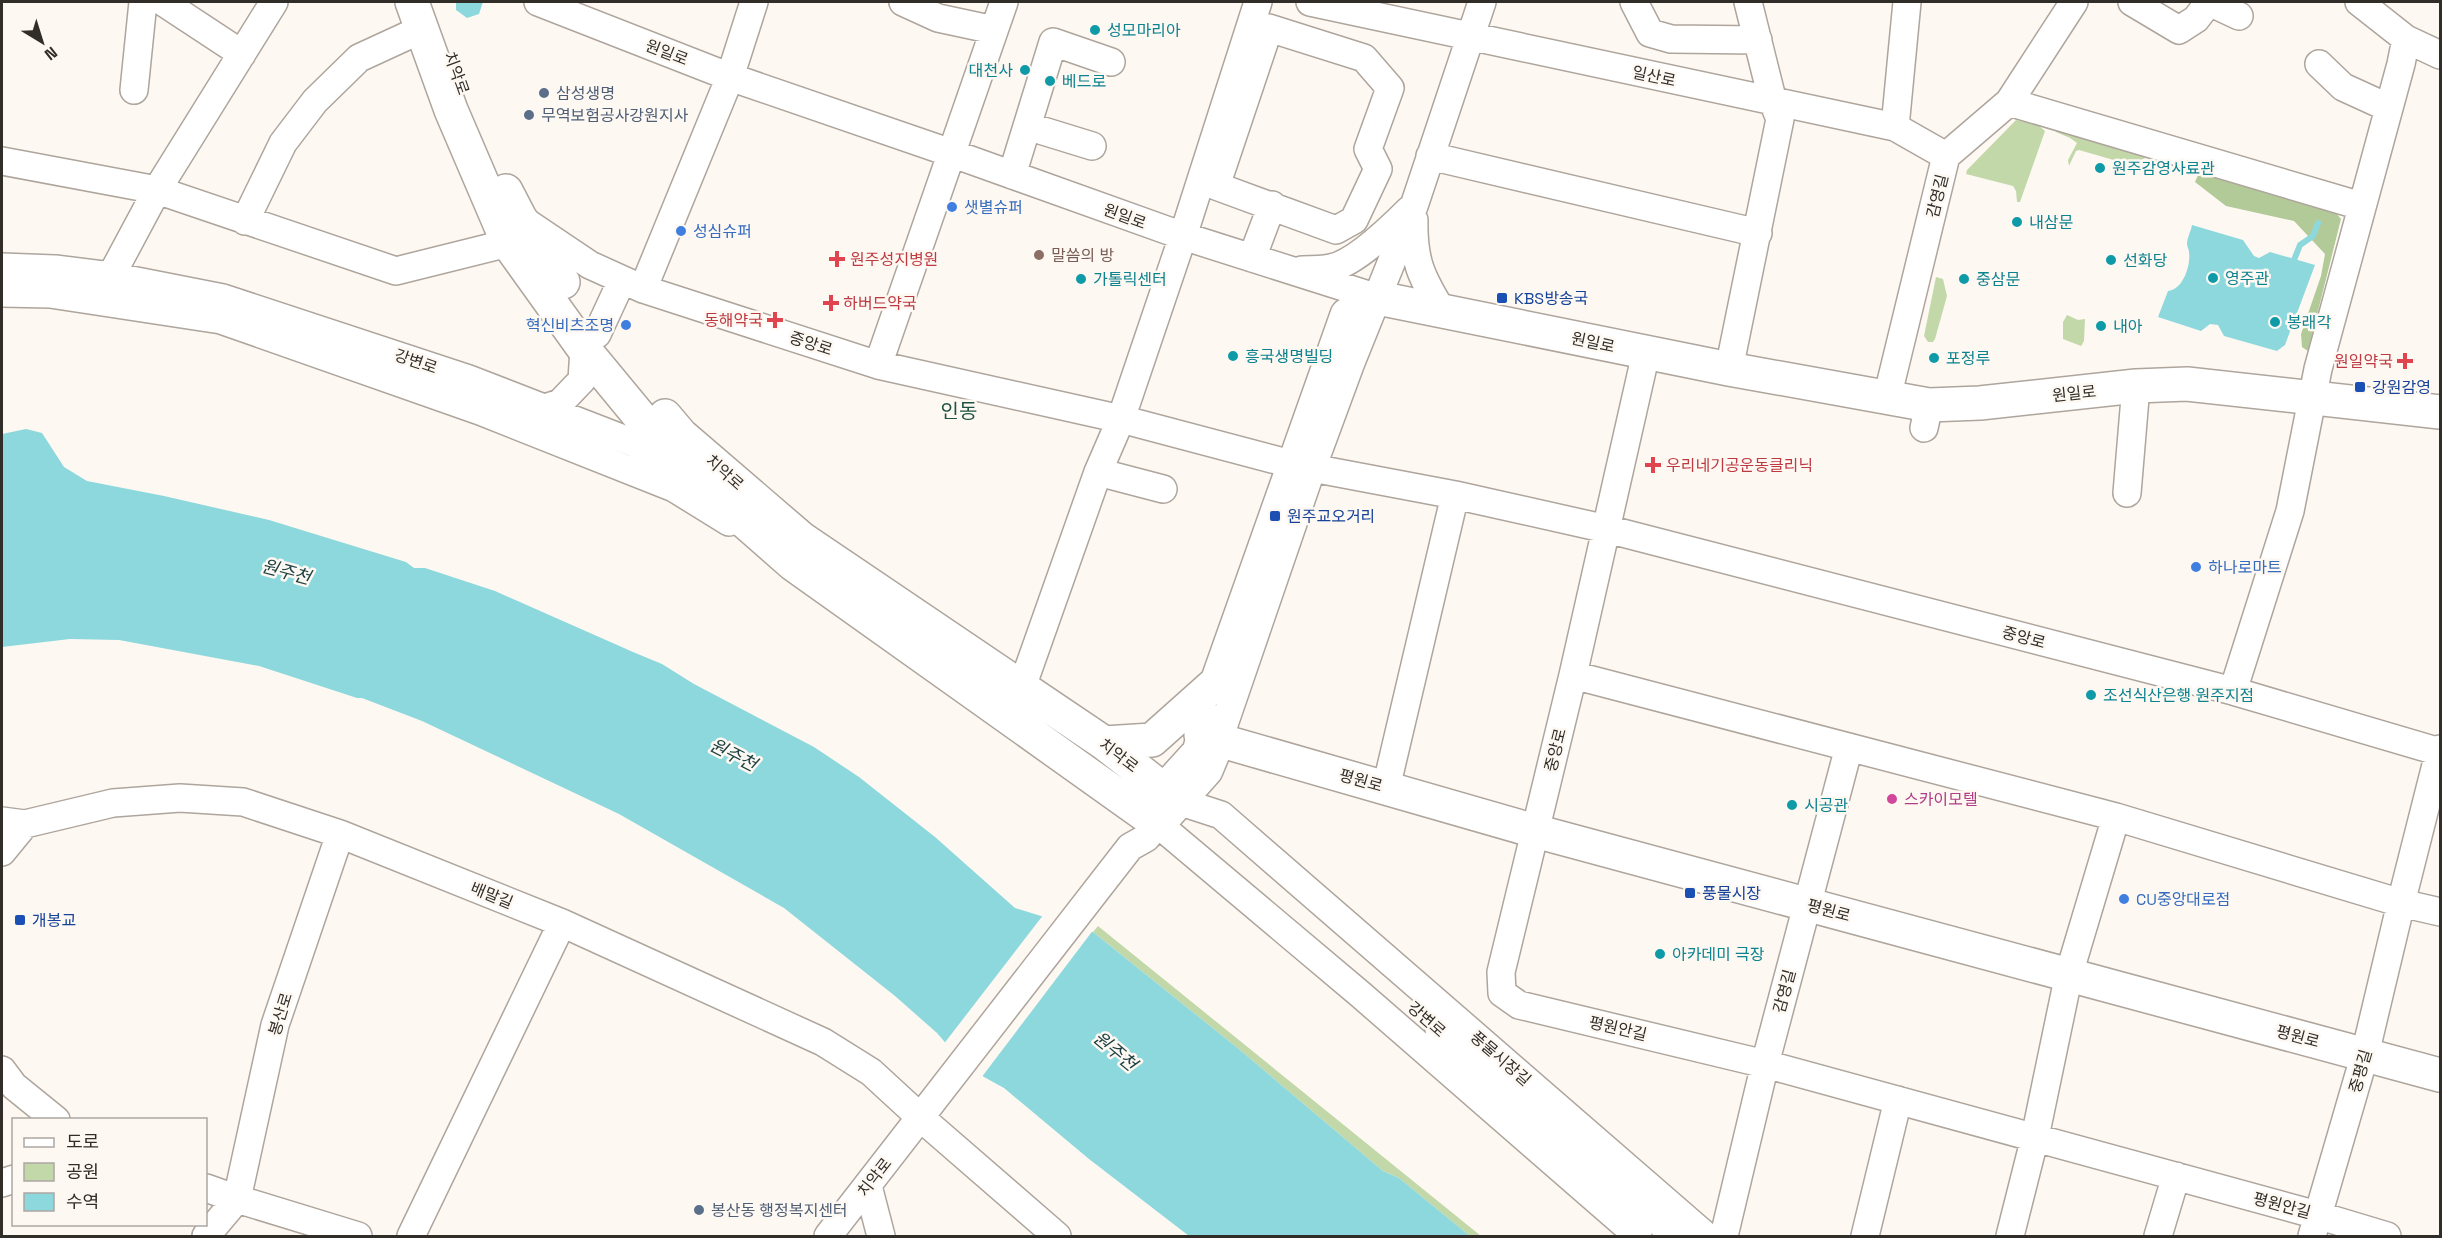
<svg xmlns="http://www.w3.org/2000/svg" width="2442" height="1238" font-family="'Space Grotesk','Noto Sans KR',sans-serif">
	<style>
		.green { fill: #c2d8a9 }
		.forest { fill: #b2ca97 }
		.water { fill: #8dd8dc }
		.pier { fill: #fef8f3 }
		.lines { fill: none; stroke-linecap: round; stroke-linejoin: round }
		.stream { stroke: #8dd8dc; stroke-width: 6 }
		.minor-casing { stroke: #aea59c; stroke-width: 30 }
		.major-casing { stroke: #aea59c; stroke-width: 36 }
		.minor { stroke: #fff; stroke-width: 27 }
		.major { stroke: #fff; stroke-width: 33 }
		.culture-dot { fill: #0f9aa8; stroke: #fef8f3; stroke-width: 2 }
		.service-dot { fill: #5c6f8a; stroke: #fef8f3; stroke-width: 2 }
		.shop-dot { fill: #3f7fe0; stroke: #fef8f3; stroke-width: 2 }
		.education-dot { fill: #8d6e63; stroke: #fef8f3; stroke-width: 2 }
		.health-dot { fill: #e0444e; stroke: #fef8f3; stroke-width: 2 }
		.transit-dot { fill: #1a4fb4; stroke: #fef8f3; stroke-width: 2 }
		.hotel-dot { fill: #d1479c; stroke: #fef8f3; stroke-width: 2 }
		.labels { text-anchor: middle; stroke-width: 5; stroke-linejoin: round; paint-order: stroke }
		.culture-label { font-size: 16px; fill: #0d838f; stroke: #fef8f3; text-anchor: start }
		.street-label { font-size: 16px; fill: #312e2a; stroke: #fef8f3 }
		.service-label { font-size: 16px; fill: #4e5e75; stroke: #fef8f3; text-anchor: start }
		.shop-label { font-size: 16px; fill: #366cbe; stroke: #fef8f3; text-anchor: start }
		.education-label { font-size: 16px; fill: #785e54; stroke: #fef8f3; text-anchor: start }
		.health-label { font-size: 16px; fill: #be3a42; stroke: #fef8f3; text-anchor: start }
		.transit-label { font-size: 16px; fill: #164399; stroke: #fef8f3; text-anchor: start }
		.hotel-label { font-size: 16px; fill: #b23c85; stroke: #fef8f3; text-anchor: start }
		.water-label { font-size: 18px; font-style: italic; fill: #1d4143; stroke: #fef8f3 }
		.quarter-label { font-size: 20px; fill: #205344; stroke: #fef8f3 }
	</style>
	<rect width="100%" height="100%" fill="#fef8f3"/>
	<path class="green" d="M2016,120L2038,125L2045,131L2020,202H2017L2016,191L2013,186L1966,174L1967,170Z
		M2056,129L2171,162L2169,167L2165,166L2147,157L2131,165L2079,150L2076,151L2069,166L2068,160L2077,143L2070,138L2056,132Z
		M1936,277L1943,279L1947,296L1935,339L1933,342H1928L1924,336Z
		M2067,315L2078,320L2085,319L2084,341L2081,346L2063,339V322Z
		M1098,926L1481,1236H1470L1399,1178L1383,1171L1240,1050L1093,932Z"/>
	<path class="forest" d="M2199,173L2261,187L2332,208L2341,219L2308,351L2302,347L2301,334L2321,276L2325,254L2294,221L2226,206L2195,182Z"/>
	<path class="water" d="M456,2H483L479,14L467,18L456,10Z
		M2192,225L2243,240L2254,256L2259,258L2270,252L2315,265L2285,345L2277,351L2224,336L2218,325L2210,324L2201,331L2158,317L2168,291C2183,290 2191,265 2189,252C2189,249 2187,247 2187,244C2187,238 2191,231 2192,225Z
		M26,429L42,433L64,467L87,481L164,496L269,520L406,562L414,568H425L495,591L633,652L662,664L694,684L814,747L859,777L935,837L1015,908L1093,932L1240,1050L1383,1171L1399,1178L1470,1236H1189L1089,1159L1004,1088L984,1077L955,1054L937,1033L895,996L784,908L619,814L422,721L362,698H357L259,666L119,640L70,639L2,647V434Z"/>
	<path class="pier" d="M1044,914L1094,929L981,1078L943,1045Z"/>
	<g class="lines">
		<path class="stream" d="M2294,260L2300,245L2313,236L2318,223"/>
		<g class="minor-casing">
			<path id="minor" d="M163,2L242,54
				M538,2L730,77L951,153L1183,236L1378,298
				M903,2L938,18L994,30
				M1310,2L1895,127L1946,156
				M1634,2L1650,33L1671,39L1758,40
				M2132,2L2179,30L2196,19L2209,2L2239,16
				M2359,2L2406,39L2440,55
				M1269,28L1364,58L1390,88L1368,149L1378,169L1354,220L1336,230L1216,186Z
				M2319,64L2343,87L2389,108
				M134,90L143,2
				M2009,102L2361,206
				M1027,126L1092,146
				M1895,127L1907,2
				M1430,156L1758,233
				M2,161L157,190L396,271L508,243
				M1012,175L1053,42L1111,62
				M1414,220C1413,260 1421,277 1442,311
				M245,221L283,143L315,101L359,58L422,29
				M526,222L590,265L643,289L878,365L1121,419L1295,465
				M1252,258L1272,205
				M2,267L55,269L111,276L223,298L469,379L634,443L676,462
				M1302,270C1311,270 1322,270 1331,268C1355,263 1391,228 1409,210
				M111,276L157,190L274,2
				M643,289L730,77L754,2
				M2,293L50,294L221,320L480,411L674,488L729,522
				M597,334L622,280
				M1646,353L1573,675L1501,972L1502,993L1519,1005L1765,1064L2317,1215L2387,1236
				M878,365L1004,2
				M1729,369L1780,119L1773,102L1748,2
				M1887,398L1946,156L2009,102L2074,2
				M542,409L560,403L582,380L584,349
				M1924,428L1929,405
				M1312,468L1455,495L1607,529L2233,691L2440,752
				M1098,472L1163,489
				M2127,493L2136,386
				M1573,675L2116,817L2401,903L2440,912
				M1022,687L1098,472L1121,419L1183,236L1258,2
				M2233,691L2290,511L2318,369L2401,64L2406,39
				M1219,739L1312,468L1350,365L1414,206L1482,2
				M1386,788L1455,495
				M1178,801L1221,815L1706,1236
				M1148,804L1196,751L1207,716
				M2,821L25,824L113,803L180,798L243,802L340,834L562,923L823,1042L871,1072L921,1118L1057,1236
				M2,852L25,824
				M1439,1029L1675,1236
				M2,1070L14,1086L56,1120
				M2,1183L14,1179
				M868,1186L881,1236
				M206,1188L237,1199L275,1025L340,834
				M206,1236L237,1199L358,1236
				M411,1236L562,923
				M828,1236L1130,847L1146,838L1158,824L1360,994L1638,1236
				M1724,1236L1765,1064L1849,747
				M1865,1236L1898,1100
				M2010,1236L2035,1137L2069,974L2116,817
				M2158,1236L2176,1176
				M2312,1236L2365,1054L2401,903L2440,749"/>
		</g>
		<g class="major-casing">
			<path id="major" d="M412,2L451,110L508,243L584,349L679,464L793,564L1158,824L1206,770L1219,739
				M506,191L520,218L563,282
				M665,416L681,435L802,539L1104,743L1178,801
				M1201,735L1535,831L2440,1075
				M1104,743L1152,740L1217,682L1347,315L1378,298L1729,369L1929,405L1980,403L2136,386L2187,384L2440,412"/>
		</g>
		<use href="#minor" class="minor"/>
		<use href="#major" class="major"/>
	</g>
	<g class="culture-dot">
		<circle cx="1095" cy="30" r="6"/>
		<circle cx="1025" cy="70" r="6"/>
		<circle cx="1050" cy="81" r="6"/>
		<circle cx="2100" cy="168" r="6"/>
		<circle cx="2017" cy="222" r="6"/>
		<circle cx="2111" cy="260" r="6"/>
		<circle cx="2213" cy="278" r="6"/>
		<circle cx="1081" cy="279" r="6"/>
		<circle cx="1964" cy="279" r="6"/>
		<circle cx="2275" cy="322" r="6"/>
		<circle cx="2101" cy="326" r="6"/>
		<circle cx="1233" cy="356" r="6"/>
		<circle cx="1934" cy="358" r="6"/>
		<circle cx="2091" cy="695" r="6"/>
		<circle cx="1792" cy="805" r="6"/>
		<circle cx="1660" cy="954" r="6"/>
	</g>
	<g class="service-dot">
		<circle cx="544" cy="93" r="6"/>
		<circle cx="529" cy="115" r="6"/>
		<circle cx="699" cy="1210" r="6"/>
	</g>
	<g class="shop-dot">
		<circle cx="952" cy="207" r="6"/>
		<circle cx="681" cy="231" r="6"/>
		<circle cx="626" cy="325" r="6"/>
		<circle cx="2196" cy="567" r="6"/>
		<circle cx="2124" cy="899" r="6"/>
	</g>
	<circle class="education-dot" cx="1039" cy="255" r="6"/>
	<g class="health-dot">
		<path d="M834 250h6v6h6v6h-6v6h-6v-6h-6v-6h6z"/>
		<path d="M828 294h6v6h6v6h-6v6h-6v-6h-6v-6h6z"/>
		<path d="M772 311h6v6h6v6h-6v6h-6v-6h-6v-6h6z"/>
		<path d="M2402 352h6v6h6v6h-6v6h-6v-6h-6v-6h6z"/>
		<path d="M1650 456h6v6h6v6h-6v6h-6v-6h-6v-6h6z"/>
	</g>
	<g class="transit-dot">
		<rect x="1496" y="292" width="12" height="12" rx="3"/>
		<rect x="2354" y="381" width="12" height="12" rx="3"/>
		<rect x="1269" y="510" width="12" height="12" rx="3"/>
		<rect x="1684" y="887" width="12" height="12" rx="3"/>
		<rect x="14" y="914" width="12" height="12" rx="3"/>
	</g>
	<circle class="hotel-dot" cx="1892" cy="799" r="6"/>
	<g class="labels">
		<g class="culture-label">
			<text x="1107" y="36">성모마리아</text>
			<text x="1013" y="76" text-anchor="end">대천사</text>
			<text x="1062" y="87">베드로</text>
			<text x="2112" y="174">원주감영사료관</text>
			<text x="2029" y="228">내삼문</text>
			<text x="2123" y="266">선화당</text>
			<text x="2225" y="284">영주관</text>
			<text x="1093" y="285">가톨릭센터</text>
			<text x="1976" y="285">중삼문</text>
			<text x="2287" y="328">봉래각</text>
			<text x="2113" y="332">내아</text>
			<text x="1245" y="362">흥국생명빌딩</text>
			<text x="1946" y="364">포정루</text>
			<text x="2103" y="701">조선식산은행 원주지점</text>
			<text x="1804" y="811">시공관</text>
			<text x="1672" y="960">아카데미 극장</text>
		</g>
		<g class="street-label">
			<text transform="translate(667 52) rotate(21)" y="6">원일로</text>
			<text transform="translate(457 73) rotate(70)" y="6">치악로</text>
			<text transform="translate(1654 76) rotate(12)" y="6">일산로</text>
			<text transform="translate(1937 196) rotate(-76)" y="6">감영길</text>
			<text transform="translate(1125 216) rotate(20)" y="6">원일로</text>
			<text transform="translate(1593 342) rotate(12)" y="6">원일로</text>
			<text transform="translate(811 343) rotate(18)" y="6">중앙로</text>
			<text transform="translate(416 361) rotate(19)" y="6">강변로</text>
			<text transform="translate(2074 393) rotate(-6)" y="6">원일로</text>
			<text transform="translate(725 472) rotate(41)" y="6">치악로</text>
			<text transform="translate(2024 637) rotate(15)" y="6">중앙로</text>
			<text transform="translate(1555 750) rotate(-76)" y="6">중앙로</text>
			<text transform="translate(1119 755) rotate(37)" y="6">치악로</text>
			<text transform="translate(1361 780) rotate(16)" y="6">평원로</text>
			<text transform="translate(492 895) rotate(22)" y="6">배말길</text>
			<text transform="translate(1829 910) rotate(15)" y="6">평원로</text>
			<text transform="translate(1784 991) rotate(-75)" y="6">감영길</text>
			<text transform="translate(280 1014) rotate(-73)" y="6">봉산로</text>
			<text transform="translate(1427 1019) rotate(41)" y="6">강변로</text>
			<text transform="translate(1618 1028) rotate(13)" y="6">평원안길</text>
			<text transform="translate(2298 1036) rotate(15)" y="6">평원로</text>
			<text transform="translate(1501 1058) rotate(41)" y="6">풍물시장길</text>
			<text transform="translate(2360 1071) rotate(-74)" y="6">중평길</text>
			<text transform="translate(874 1177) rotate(-52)" y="6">치악로</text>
			<text transform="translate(2282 1205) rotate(15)" y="6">평원안길</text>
		</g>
		<g class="service-label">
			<text x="556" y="99">삼성생명</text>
			<text x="541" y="121">무역보험공사강원지사</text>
			<text x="711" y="1216">봉산동 행정복지센터</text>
		</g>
		<g class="shop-label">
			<text x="964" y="213">샛별슈퍼</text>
			<text x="693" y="237">성심슈퍼</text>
			<text x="614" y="331" text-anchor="end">혁신비츠조명</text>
			<text x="2208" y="573">하나로마트</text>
			<text x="2136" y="905">CU중앙대로점</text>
		</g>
		<g class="education-label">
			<text x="1051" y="261">말씀의 방</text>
		</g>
		<g class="health-label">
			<text x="850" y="265">원주성지병원</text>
			<text x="843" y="309">하버드약국</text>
			<text x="763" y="326" text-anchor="end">동해약국</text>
			<text x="2393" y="367" text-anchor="end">원일약국</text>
			<text x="1666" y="471">우리네기공운동클리닉</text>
		</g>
		<g class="transit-label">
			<text x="1514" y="304">KBS방송국</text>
			<text x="2372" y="393">강원감영</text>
			<text x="1287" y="522">원주교오거리</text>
			<text x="1702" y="899">풍물시장</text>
			<text x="32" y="926">개봉교</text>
		</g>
		<g class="hotel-label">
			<text x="1904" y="805">스카이모텔</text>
		</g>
		<g class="water-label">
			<text transform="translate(286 572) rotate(15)" y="6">원주천</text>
			<text transform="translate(733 755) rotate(27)" y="6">원주천</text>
			<text transform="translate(1115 1051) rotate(40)" y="6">원주천</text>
		</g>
		<g class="quarter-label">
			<text x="959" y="418">인동</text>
		</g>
	</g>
	<rect width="2442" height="1238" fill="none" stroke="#312e2a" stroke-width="6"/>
	<rect x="12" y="1118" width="195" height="108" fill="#fef8f3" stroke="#aca7a3" stroke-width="1.5"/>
	<rect x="24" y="1138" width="30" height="9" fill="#ffffff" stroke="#aca7a3" stroke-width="1.5"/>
	<text x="66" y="1148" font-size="18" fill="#312e2a">도로</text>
	<rect x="24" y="1163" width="30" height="18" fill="#c2d8a9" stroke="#aca7a3" stroke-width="1.5"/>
	<text x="66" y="1178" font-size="18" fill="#312e2a">공원</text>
	<rect x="24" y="1193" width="30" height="18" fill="#8dd8dc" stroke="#aca7a3" stroke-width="1.5"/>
	<text x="66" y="1208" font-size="18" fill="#312e2a">수역</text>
	<g transform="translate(42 42) rotate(142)" stroke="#fef8f3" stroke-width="4.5" paint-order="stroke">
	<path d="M0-4.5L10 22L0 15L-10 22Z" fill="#312e2a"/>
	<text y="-9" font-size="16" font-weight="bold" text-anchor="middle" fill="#312e2a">N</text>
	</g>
</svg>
